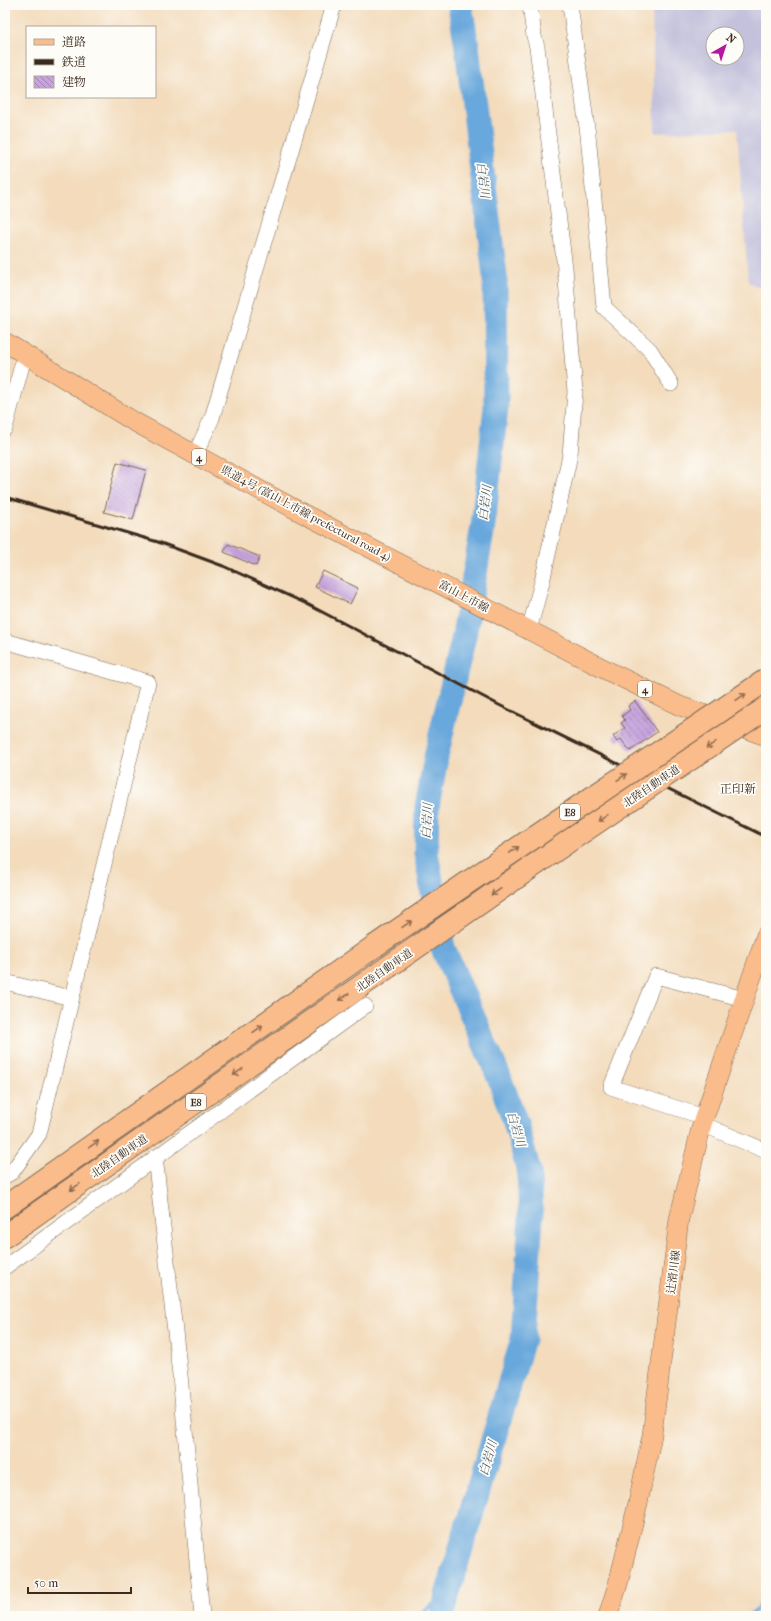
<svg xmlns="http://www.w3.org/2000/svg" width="771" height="1621" font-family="'IM FELL French Canon','Noto Serif JP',serif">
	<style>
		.industrial { fill: #c3c1db; fill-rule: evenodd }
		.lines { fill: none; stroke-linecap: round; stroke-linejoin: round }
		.stream { stroke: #69a8dc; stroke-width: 4 }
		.river { stroke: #69a8dc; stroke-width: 25 }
		.building { fill: url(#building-back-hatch) }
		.minor-casing { stroke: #7b6855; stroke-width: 16 }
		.major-casing { stroke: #7b6855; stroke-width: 20 }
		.highway-casing { stroke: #7b6855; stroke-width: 24 }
		.minor { stroke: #fff; stroke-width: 15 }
		.major { stroke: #fabc8b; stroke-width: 19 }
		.highway { stroke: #fabc8b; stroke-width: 22 }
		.rail { stroke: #3b2a1e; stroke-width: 3 }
		.highway-bridge-casing { stroke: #7b6855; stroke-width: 24; stroke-linecap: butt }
		.highway-bridge { stroke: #fabc8b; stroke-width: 22 }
		.oneway { stroke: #916c4f }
		.labels { text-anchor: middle; stroke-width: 3.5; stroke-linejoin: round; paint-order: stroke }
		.shield { fill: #fdfcf7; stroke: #75695f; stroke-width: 1 }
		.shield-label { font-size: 10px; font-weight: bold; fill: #3b2a1e }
		.street-label { font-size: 11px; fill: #3b2a1e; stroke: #fdfcf7 }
		.water-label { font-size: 12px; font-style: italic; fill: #4d5c6a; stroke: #fdfcf7 }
		.neighbourhood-label { font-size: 12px; fill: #3b2a1e; stroke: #fdfcf7 }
	</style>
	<defs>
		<pattern id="building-back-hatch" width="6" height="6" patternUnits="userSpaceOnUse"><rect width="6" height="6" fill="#c6a3de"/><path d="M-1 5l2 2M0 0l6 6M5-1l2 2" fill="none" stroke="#a285b3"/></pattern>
	</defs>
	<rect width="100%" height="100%" fill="#fdfcf7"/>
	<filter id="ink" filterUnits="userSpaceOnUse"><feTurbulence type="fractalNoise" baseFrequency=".025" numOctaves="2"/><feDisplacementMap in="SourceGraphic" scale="8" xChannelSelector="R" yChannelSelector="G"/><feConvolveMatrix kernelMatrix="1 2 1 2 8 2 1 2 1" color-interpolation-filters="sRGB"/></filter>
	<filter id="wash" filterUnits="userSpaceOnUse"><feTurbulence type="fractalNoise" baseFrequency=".012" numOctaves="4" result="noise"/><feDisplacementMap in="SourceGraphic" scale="16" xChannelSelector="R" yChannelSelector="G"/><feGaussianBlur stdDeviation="0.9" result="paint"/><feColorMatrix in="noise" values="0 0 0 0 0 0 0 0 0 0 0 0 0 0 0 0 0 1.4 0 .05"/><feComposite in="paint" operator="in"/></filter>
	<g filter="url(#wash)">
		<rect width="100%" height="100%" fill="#f3dbbb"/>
		<path class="industrial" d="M652,5H766V290L748,282L737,129L655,133ZM713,34H737V58H713Z"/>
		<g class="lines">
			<path class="stream" d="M417,1616L447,1595
				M750,1616L766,1599"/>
			<path class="river" d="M443,1616L447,1595L523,1339L531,1216L529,1172L516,1124L499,1077L443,948L426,853L427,807L437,752L464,636L483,526L496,407L495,276L467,47L460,5"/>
		</g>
		<g id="blocks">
			<path class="building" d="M117,462L146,470L133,520L104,512Z
				M228,544L260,557L256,566L224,552Z
				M323,571L358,588L350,604L315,587Z
				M635,701L657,732L630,751L621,739L617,742L613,736L625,728L621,723L625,720L622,716L630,710L628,706Z"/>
		</g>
	</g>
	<g filter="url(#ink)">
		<use href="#blocks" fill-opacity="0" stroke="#7b6855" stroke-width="1"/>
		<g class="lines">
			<g class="minor-casing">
				<path id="minor" d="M570,5L588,135L604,307L650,350L671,384
					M5,428L25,354
					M195,455L212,418L334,5
					M529,630L542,582L570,455L575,392L565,268L537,47L534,36L530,5
					M5,641L148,682L39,1134L12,1172L5,1176
					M5,982L71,998
					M704,1117L611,1087L656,976L744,999
					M702,1124L766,1151
					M155,1157L180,1375L202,1616
					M5,1267L365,1006"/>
			</g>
			<g class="major-casing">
				<path id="major" d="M5,342L133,421L304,514L612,673L680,706L766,736
					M608,1616L618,1584L638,1503L652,1435L679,1219L702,1124L766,935"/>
			</g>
			<g class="highway-casing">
				<path id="highway" d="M5,1207L375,946
					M5,1236L388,967"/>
			</g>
			<use href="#minor" class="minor"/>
			<use href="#major" class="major"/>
			<use href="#highway" class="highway"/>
			<path class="rail" d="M5,497L158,542L223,566L307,604L499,705L766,837"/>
			<g class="highway-bridge-casing">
				<path id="highway-bridge" d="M375,946L556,822L766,680
					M388,967L569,841L766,708"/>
			</g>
			<use href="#highway-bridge" class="highway-bridge"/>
		</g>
		<defs><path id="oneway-shaft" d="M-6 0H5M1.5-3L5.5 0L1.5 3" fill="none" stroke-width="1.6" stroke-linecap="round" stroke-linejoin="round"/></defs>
		<g class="oneway">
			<use href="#oneway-shaft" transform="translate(741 697) rotate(-34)"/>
			<use href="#oneway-shaft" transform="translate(711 745) rotate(146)"/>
			<use href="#oneway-shaft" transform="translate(622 777) rotate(-34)"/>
			<use href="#oneway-shaft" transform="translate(603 818) rotate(146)"/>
			<use href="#oneway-shaft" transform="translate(514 850) rotate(-35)"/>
			<use href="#oneway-shaft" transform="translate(496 892) rotate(145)"/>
			<use href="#oneway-shaft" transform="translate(407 924) rotate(-35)"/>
			<use href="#oneway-shaft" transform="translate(344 997) rotate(145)"/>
			<use href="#oneway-shaft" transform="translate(258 1029) rotate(-35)"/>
			<use href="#oneway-shaft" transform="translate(238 1072) rotate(145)"/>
			<use href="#oneway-shaft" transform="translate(94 1144) rotate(-35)"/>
			<use href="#oneway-shaft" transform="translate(75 1187) rotate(145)"/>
		</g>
	</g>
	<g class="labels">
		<g class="shield">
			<rect x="192" y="449" width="14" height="16" rx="3"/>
			<rect x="638" y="681" width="14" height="16" rx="3"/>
			<rect x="560" y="804" width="20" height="16" rx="3"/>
			<rect x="186" y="1094" width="20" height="16" rx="3"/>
		</g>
		<g class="shield-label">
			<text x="199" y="461">4</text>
			<text x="645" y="693">4</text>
			<text x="570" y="816">E8</text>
			<text x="196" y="1106">E8</text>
		</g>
		<g class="street-label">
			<text transform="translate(306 513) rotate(28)" y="4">県道4号 (富山上市線 prefectural road 4)</text>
			<text transform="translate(464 596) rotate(28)" y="4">富山上市線</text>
			<text transform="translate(651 786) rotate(-34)" y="4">北陸自動車道</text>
			<text transform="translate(384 970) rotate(-35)" y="4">北陸自動車道</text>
			<text transform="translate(119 1156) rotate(-35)" y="4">北陸自動車道</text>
			<text transform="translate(673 1272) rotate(-83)" y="4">辻滑川線</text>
		</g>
		<g class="water-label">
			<text transform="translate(483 180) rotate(83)" y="4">白岩川</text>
			<text transform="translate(485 503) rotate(-83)" y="4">白岩川</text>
			<text transform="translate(427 821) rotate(-87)" y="4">白岩川</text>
			<text transform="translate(516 1129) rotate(73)" y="4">白岩川</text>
			<text transform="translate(488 1458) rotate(-74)" y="4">白岩川</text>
		</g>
		<g class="neighbourhood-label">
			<text x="738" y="793">正印新</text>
		</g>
	</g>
	<rect width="771" height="1621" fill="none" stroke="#fdfcf7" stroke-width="20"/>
	<rect x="26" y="26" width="130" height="72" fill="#fdfcf7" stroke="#afa8a0"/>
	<rect x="34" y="39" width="20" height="6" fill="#fabc8b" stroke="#afa8a0"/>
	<text x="62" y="46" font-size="12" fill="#3b2a1e">道路</text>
	<rect x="34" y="59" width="20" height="6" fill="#3b2a1e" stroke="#afa8a0"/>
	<text x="62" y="66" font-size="12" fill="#3b2a1e">鉄道</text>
	<rect x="34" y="76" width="20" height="12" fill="url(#building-back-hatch)" stroke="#afa8a0"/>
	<text x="62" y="86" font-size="12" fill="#3b2a1e">建物</text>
	<g transform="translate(725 46) rotate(39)"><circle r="19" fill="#fdfcf7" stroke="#afa8a0"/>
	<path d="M0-3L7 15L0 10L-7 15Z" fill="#b5179e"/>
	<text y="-6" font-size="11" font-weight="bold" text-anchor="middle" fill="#3b2a1e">N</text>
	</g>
	<path d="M28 1587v6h103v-6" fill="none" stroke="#3b2a1e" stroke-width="2"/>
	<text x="34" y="1587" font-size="12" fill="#3b2a1e" stroke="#fdfcf7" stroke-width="3" paint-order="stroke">50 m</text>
</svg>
